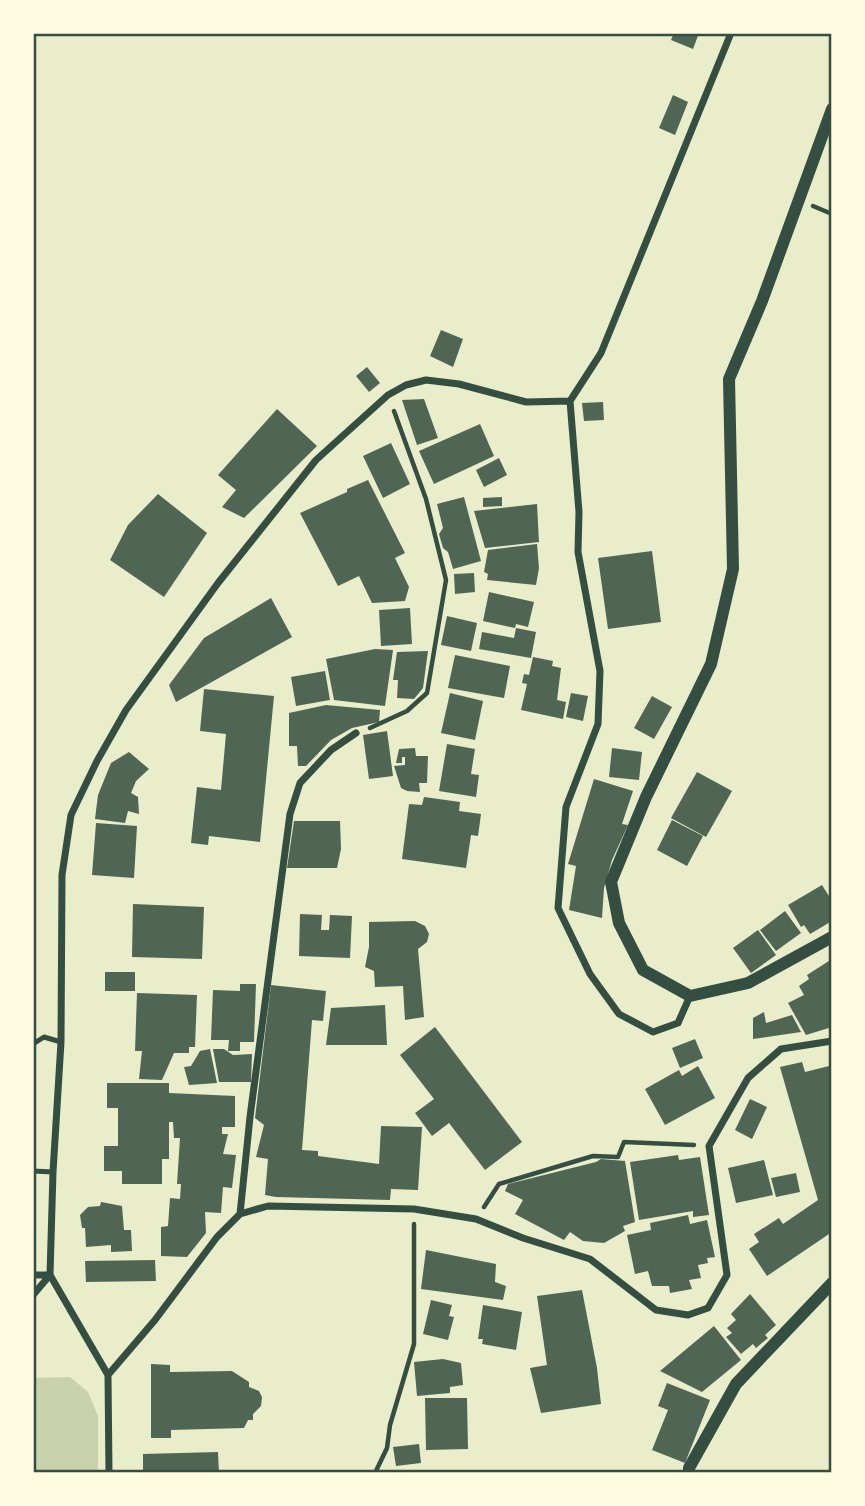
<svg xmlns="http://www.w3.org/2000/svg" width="865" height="1506" font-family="Lato,sans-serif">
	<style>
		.green { fill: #cad2ad }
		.building { fill: #4f6655 }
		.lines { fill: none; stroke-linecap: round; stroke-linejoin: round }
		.path { stroke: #344e41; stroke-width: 4.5 }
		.service { stroke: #344e41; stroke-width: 5 }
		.minor { stroke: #344e41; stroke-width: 7 }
		.tertiary { stroke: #344e41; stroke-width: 12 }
		.neatline { fill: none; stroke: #344e41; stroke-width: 2.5 }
	</style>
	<rect width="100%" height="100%" fill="#e9edc9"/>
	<path class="green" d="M70,1377L88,1392L98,1416V1473H33V1378Z"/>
	<path class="building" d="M674,33H699L693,49L671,40Z
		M673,95L688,102L675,135L659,128Z
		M441,330L463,339L453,367L430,356Z
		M367,367L380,383L369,392L356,376Z
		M424,399L438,438L417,445L402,400Z
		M603,402L604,420L584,421L582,403Z
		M277,409L317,446L244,518L222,507L236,490L218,475Z
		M480,424L494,456L434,484L419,451Z
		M391,443L410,484L383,498L363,456Z
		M499,458L507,475L484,487L476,470Z
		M368,480L405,553L395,558L409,587L405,601L372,603L359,576L338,586L300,513L347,492V489Z
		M158,494L207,533L164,597L110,560L128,525Z
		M464,497L481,561L453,569L448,552L443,548L439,534L443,528L437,504Z
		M502,497V506L483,507V498Z
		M537,504L539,542L485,548L474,511Z
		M537,544L539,568L536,585L487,580L488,574L484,572L488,550Z
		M652,551L661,622L608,629L598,558Z
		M474,573L475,592L455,594L454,574Z
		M489,592L534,602L528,627L516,624L515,628L483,621Z
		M271,598L292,637L176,702L169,685L204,638Z
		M410,608L412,644L381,646L379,610Z
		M447,616L477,623L471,651L441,645Z
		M516,628L536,632L531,658L479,649L482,632L514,638Z
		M375,649L393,650L385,706L334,700L326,659Z
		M428,651L423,688L414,699L397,698L398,680H393L397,652Z
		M455,655L510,666L504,698L448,688Z
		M533,657L553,661L552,666L561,668L557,700L566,702L563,719L521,710L527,684L522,683L524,674L529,675Z
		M325,671L330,700L296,706L291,677Z
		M204,689L274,696L260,842L209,836L208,845L191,843L197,787L221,790L226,734L200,731Z
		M450,693L483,701L475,740L441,733Z
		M571,693L588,696L583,721L566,717Z
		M652,696L672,707L654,739L634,728Z
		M326,705L380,710L379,722L352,728L331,740L306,766H298L297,746H289V713Z
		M387,731L393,776L369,779L363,735Z
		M447,744L475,749L471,774L479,775L476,797L439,791Z
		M415,748L416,756H428L427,783H419L420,792L407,791L401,788L394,766L405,765V757H402V763H396L399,749Z
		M612,748L642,752L639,780L609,777Z
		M129,752L149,769L136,781L131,793L138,797L139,814L128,811L125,823L95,819L98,795L111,763Z
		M697,772L732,791L706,837L671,818Z
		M594,779L633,791L622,824L628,825L612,860L604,888L602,918L569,910L576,866L568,864Z
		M424,797L460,802L459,811L481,814L478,836L471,835L466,868L402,859L409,804L422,805Z
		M672,820L703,836L687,866L657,850Z
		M294,821H340L341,849L337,868H287Z
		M96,823L137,826L134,878L92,875Z
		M822,885L832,901V921L810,934L804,925L801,927L788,905Z
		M133,904L204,907L202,959L132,957Z
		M785,911L801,933L776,951L760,930Z
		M300,914L322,915L321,930H329L330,915L352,916L350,958L299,956Z
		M415,921L425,926L429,934L427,942L418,949L424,1017L405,1020L403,986L375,987L374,971L365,967L369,947V922Z
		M758,930L776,955L751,973L733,948Z
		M832,959V1027L806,1035L788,1003L804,995L799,986L809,979L807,975Z
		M105,972H135V991H105Z
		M240,984H256L254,1042H240V1051H228L229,1040H211L213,990L240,991Z
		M271,985L326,991L323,1021L312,1020L302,1150L318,1151V1156L379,1164L381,1126L422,1127L418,1190L391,1189L390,1200L276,1197L265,1195L268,1159L256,1157L264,1125L255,1118Z
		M137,993L197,995L195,1047H189V1053H174L162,1080L139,1079L142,1051H135Z
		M385,1005L387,1045H326L331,1008Z
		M764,1012L766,1023L792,1015L801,1032L753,1039V1018Z
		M435,1027L522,1142L485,1170L449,1123L432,1136L415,1113L434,1099L400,1055Z
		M695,1039L703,1058L680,1068L672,1048Z
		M210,1049L217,1083L189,1085L184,1067L191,1066L200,1051Z
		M213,1049H224L233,1055L252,1054L251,1082H219Z
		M802,1062L805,1072L829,1066L832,1075V1232L767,1276L749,1249L759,1242L754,1234L779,1218L783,1224L818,1200L780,1067Z
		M698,1066L715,1098L665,1125L645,1089L679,1070L682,1076Z
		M107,1083H169V1093L235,1096V1127H222V1134H228L223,1154L236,1155L232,1188L223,1187L221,1213L205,1212L206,1233L187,1257L161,1256V1227L168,1226L170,1198L180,1199L181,1184H177L180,1138H174L173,1122H169V1159H162V1184H122V1171H104V1146H118V1108H107Z
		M750,1099L767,1107L752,1139L735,1130Z
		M678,1155L679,1160L700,1157L709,1215L693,1217V1211L639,1220L630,1162Z
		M601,1159L625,1161L635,1222L623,1226L625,1231L604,1243L583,1241L570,1232L564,1240L515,1214L523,1200L505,1191L508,1184L596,1162Z
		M764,1160L773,1195L736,1203L728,1168Z
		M796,1173L800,1192L776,1197L771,1178Z
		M101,1202L122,1206L124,1230H131L132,1251L111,1252V1245L86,1247L85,1228H82L80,1215L88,1207L100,1206Z
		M688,1215L690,1224L707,1220L715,1257L707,1258L708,1263L698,1265L701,1278L689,1280L692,1289L670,1293L669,1286H652L648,1271L635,1274L627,1235L651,1230L650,1223Z
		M426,1250L496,1264L495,1282L506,1286L503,1300L421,1289Z
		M155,1260L156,1281L86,1282L85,1261Z
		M582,1290L597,1368L601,1404L541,1413L530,1368L547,1365L537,1296Z
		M750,1294L776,1325L765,1335L768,1338L756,1348L753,1344L741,1354L726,1337L732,1333L727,1328L736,1320L731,1314Z
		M431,1300L452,1305L449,1316L454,1317L448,1340L423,1334Z
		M483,1305L522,1312L516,1350L482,1344L483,1339H478Z
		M714,1326L741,1360L702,1392L660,1371Z
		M443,1359L461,1363L463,1385L450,1387V1393L417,1396L414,1362Z
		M151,1364L170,1365V1372L232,1371L249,1382V1387L259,1391L262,1397L261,1406L253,1414V1420H248L244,1428L171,1430V1438H151Z
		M667,1383L710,1400L685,1463L652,1450L668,1410L658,1406Z
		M425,1398H467L468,1449L426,1450Z
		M419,1444L421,1463L396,1466L393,1447Z
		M218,1452L219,1473H143V1454Z"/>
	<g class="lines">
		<path class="path" d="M813,206L832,214
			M370,728L407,711L427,693L446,580L426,499L394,411
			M484,1207L499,1184L593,1156L618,1157L624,1142L694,1145
			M375,1473L387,1448L390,1425L414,1344V1224"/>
		<path class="service" d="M33,1044L44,1037L61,1042
			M33,1171L53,1172"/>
		<path class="minor" d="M570,401L579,512L578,552L600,671L598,724L566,807L558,908L590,974L619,1014L653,1032L678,1023L690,996
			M570,401L601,353L731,33
			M240,1214L250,1117L290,814L300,783L331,750L356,733
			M33,1275H50
			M33,1295L50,1275
			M108,1375L155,1320L217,1237L240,1214L268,1206L414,1209L476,1219L523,1238L590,1259L656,1310L688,1315L708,1308L727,1275L709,1146L748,1078L781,1049L832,1041
			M109,1473L108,1375L50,1275L53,1172L61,1042L62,875L71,815L97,761L126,710L218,583L316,460L388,395L406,385L426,380L459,384L526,402L570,401"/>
		<path class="tertiary" d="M832,109L762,301L729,379L733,569L711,664L646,797L611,882L619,923L643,970L690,996L748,983L832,937
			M689,1473V1468L736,1384L832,1283"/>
	</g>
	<rect width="865" height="1506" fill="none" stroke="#fefae0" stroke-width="70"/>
	<rect x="35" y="35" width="795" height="1436" class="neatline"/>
</svg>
